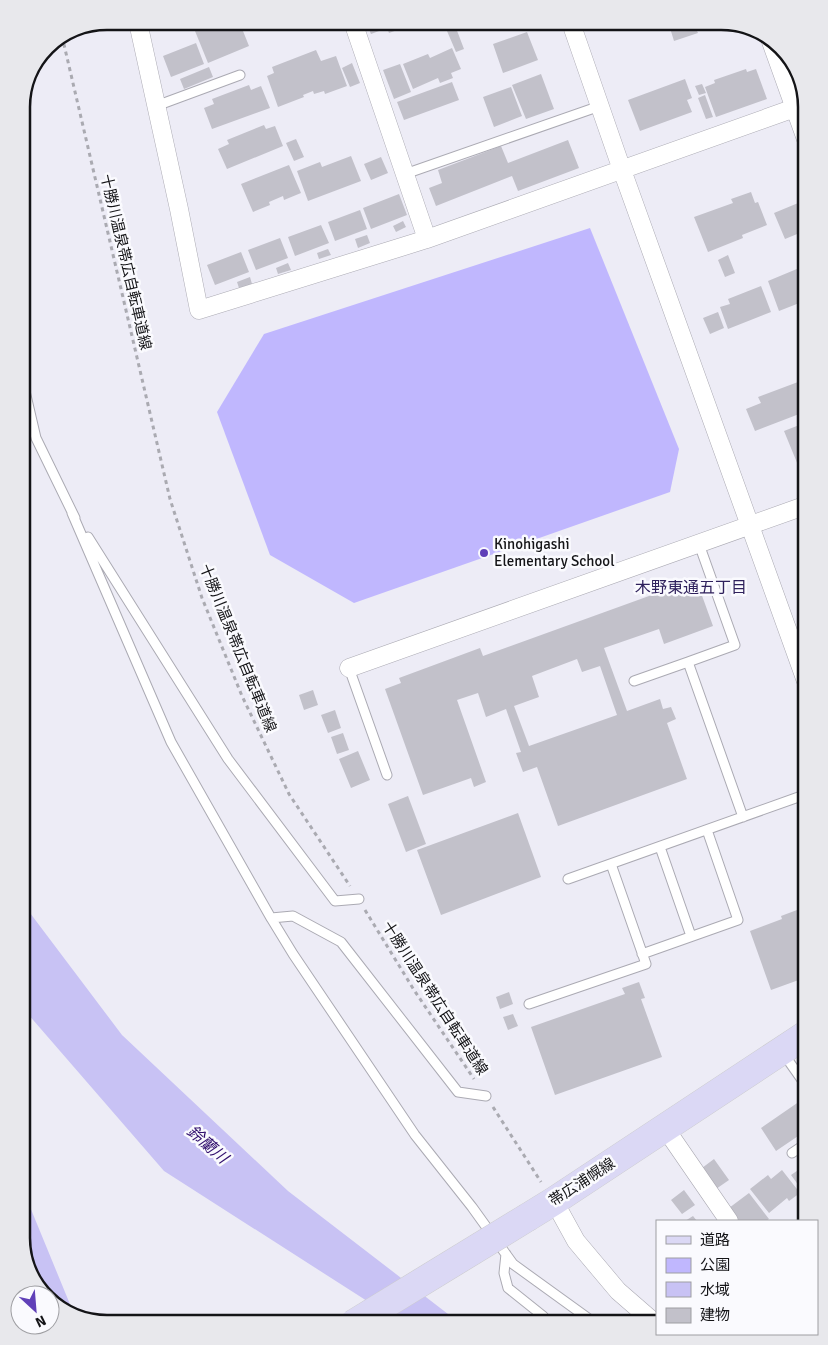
<svg xmlns="http://www.w3.org/2000/svg" width="828" height="1345" font-family="Signika,'Noto Sans JP',sans-serif">
	<style>
		.green { fill: #c0b7fe }
		.water { fill: #c8c2f4 }
		.building { fill: #c2c1ca; fill-rule: evenodd }
		.lines { fill: none; stroke-linecap: round; stroke-linejoin: round }
		.service-casing { stroke: #abaab3; stroke-width: 11 }
		.minor-casing { stroke: #abaab3; stroke-width: 19 }
		.primary-casing { stroke: #cbcbcc; stroke-width: 29 }
		.path { stroke: #aaaab1; stroke-width: 3; stroke-dasharray: 4 4; stroke-linecap: butt }
		.service { stroke: #fff; stroke-width: 9 }
		.minor { stroke: #fff; stroke-width: 18 }
		.primary { stroke: #dbd8f5; stroke-width: 28 }
		.primary-bridge-casing { stroke: #cbcbcc; stroke-width: 29; stroke-linecap: butt }
		.primary-bridge { stroke: #dbd8f5; stroke-width: 28 }
		.poi-dot { fill: #6040b8; stroke: #fafafe; stroke-width: 2 }
		.labels { text-anchor: middle; stroke-width: 5; stroke-linejoin: round; paint-order: stroke }
		.street-label { font-size: 15px; fill: #141417; stroke: #fafafe }
		.poi-label { font-size: 15px; fill: #141417; stroke: #fafafe; text-anchor: start }
		.neighbourhood-label { font-size: 16px; fill: #2f215c; stroke: #fafafe }
		.water-label { font-size: 16px; font-style: italic; fill: #300e6d; stroke: #fafafe }
		.rim { fill: none; stroke: #141417; stroke-width: 2.5 }
	</style>
	<rect width="100%" height="100%" fill="#edecf6"/>
	<path class="green" d="M590,228L679,449L670,492L354,603L270,555L217,412L264,334Z"/>
	<path class="water" d="M21,901L122,1035L288,1191L461,1324H403L164,1171L21,1006Z
		M21,1185L74,1314L60,1309L50,1299V1295H47L30,1276L21,1238Z"/>
	<path class="building" d="M687,22H693L698,33L674,41L670,28Z
		M466,24H481L468,29Z
		M367,25H377L379,31L371,34Z
		M378,25L411,24V25L389,33L386,25L379,27Z
		M208,26H241L249,46L208,63L195,31Z
		M456,28L464,49L456,52L447,31Z
		M527,32L538,60L503,73L493,44Z
		M196,43L204,64L171,77L163,56Z
		M452,48L461,69L451,73L453,78L440,83L438,78L413,89L403,64L428,54L430,58Z
		M316,50L321,61L336,56L347,86L325,94L324,91L314,94L313,91L303,95L304,97L278,107L267,76L274,73L272,67Z
		M352,63L360,83L350,87L342,68Z
		M400,64L411,92L394,99L383,70Z
		M209,67L213,77L184,89L180,79Z
		M746,69L747,72L756,69L767,99L716,117L705,87L715,83L714,80Z
		M541,74L554,109L526,119L512,85Z
		M685,79L692,98L687,100L692,112L640,131L628,100Z
		M452,82L459,100L404,120L397,102Z
		M702,84L706,93L699,95L695,86Z
		M249,85L251,90L261,86L270,108L212,129L204,108L214,104L212,99Z
		M511,87L522,116L494,127L483,97Z
		M705,95L713,117L706,119L698,98Z
		M264,125L266,129L275,126L283,146L227,169L218,149L229,144L227,140Z
		M296,139L304,157L294,161L286,143Z
		M568,140L579,168L518,191L512,176L436,206L429,188L442,183L438,170L501,146L508,163Z
		M351,156L361,181L308,201L297,171L320,162L322,167Z
		M381,157L388,173L371,180L364,164Z
		M289,165L301,193L284,200L283,196L269,202L270,205L253,212L241,184Z
		M751,192L755,203L758,202L767,225L742,235L743,238L708,252L694,217L733,203L731,199Z
		M399,194L407,215L371,229L363,208Z
		M803,201L807,211V230L785,239L774,213Z
		M360,210L367,229L335,241L328,222Z
		M403,221L406,227L396,232L393,226Z
		M321,225L329,243L295,256L288,237Z
		M367,235L370,243L358,248L355,239Z
		M280,238L288,258L256,270L248,250Z
		M328,249L331,255L319,259L317,253Z
		M241,252L249,272L215,285L207,265Z
		M728,255L735,273L725,277L718,260Z
		M288,263L291,270L278,274L276,268Z
		M804,266L807,273V300L779,311L768,281Z
		M250,277L252,284L239,288L237,282Z
		M761,286L771,312L728,329L720,307L730,304L728,299Z
		M718,312L724,328L710,334L703,318Z
		M798,382L807,406V411L755,431L746,409L761,403L758,397Z
		M807,422V468L800,470L784,431Z
		M696,579L713,626L664,644L659,629L604,648L627,711L660,699L663,709L671,707L676,719L667,723L687,779L558,826L537,767L523,772L516,753L521,752L506,709L486,717L478,693L457,700L486,782L474,787L471,778L423,795L385,689L401,683L399,678L480,648L483,656ZM577,659L582,672L600,666L617,715L529,746L514,706L539,697L532,676Z
		M313,690L318,705L304,710L299,695Z
		M335,710L341,728L328,733L321,715Z
		M343,733L349,750L337,754L331,737Z
		M358,751L370,780L351,788L339,759Z
		M408,796L426,844L406,852L388,804Z
		M518,813L541,877L441,915L417,850Z
		M797,910L798,913L807,910V977L771,990L750,931L782,919L781,916Z
		M639,982L645,998L641,999L662,1057L555,1095L531,1027L625,994L622,988Z
		M509,992L513,1004L500,1009L496,997Z
		M513,1014L518,1026L508,1030L503,1017Z
		M803,1099L807,1105V1130L776,1151L761,1128Z
		M714,1159L729,1180L716,1189L702,1168Z
		M807,1164V1197L791,1175Z
		M782,1170L800,1193L789,1201L787,1198L769,1213L750,1189L768,1175L771,1179Z
		M684,1190L695,1205L682,1214L671,1200Z
		M749,1193L769,1219L766,1221H739L729,1208Z
		M693,1216L697,1221H685Z"/>
	<g class="lines">
		<g class="service-casing">
			<path id="service" d="M156,106L240,75
				M405,174L600,106
				M21,374L36,438L75,518
				M72,513L171,742L271,918L293,954L415,1135L472,1207L513,1264L596,1324
				M88,537L228,759L335,901L359,899
				M688,662L735,645L699,544
				M349,668L387,775
				M634,681L688,662L743,817
				M660,847L691,936
				M568,879L807,794
				M271,918L293,916L341,942L458,1092L486,1096
				M642,954L738,920L707,830
				M529,1004L646,964L611,864
				M783,1053L807,1087
				M792,1153L807,1143
				M506,1254L504,1273L508,1288L543,1316L550,1324"/>
		</g>
		<g class="minor-casing">
			<path id="minor" d="M571,23L622,170L807,684
				M354,25L427,239
				M139,27L179,209L199,310L427,239L806,104
				M769,36L807,142
				M349,668L807,505
				M665,1128L729,1221
				M554,1201L576,1241L618,1291L656,1324"/>
		</g>
		<g class="primary-casing">
			<path id="primary" d="M528,1217L554,1201L807,1034"/>
		</g>
		<path class="path" d="M62,36L170,499L202,598L242,696L289,794L350,886
			M365,910L414,990L474,1079
			M493,1107L541,1182"/>
		<use href="#service" class="service"/>
		<use href="#minor" class="minor"/>
		<use href="#primary" class="primary"/>
		<g class="primary-bridge-casing">
			<path id="primary-bridge" d="M353,1324L528,1217"/>
		</g>
		<use href="#primary-bridge" class="primary-bridge"/>
	</g>
	<circle class="poi-dot" cx="484" cy="553" r="5"/>
	<g class="labels">
		<g class="street-label">
			<text transform="translate(126 262) rotate(77)" y="5">十勝川温泉帯広自転車道線</text>
			<text transform="translate(238 648) rotate(68)" y="5">十勝川温泉帯広自転車道線</text>
			<text transform="translate(435 998) rotate(57)" y="5">十勝川温泉帯広自転車道線</text>
			<text transform="translate(582 1182) rotate(-33)" y="5">帯広浦幌線</text>
		</g>
		<g class="poi-label">
			<text x="494" y="549">Kinohigashi<tspan x="494" dy="17">Elementary School</tspan></text>
		</g>
		<g class="neighbourhood-label">
			<text x="691" y="593">木野東通五丁目</text>
		</g>
		<g class="water-label">
			<text transform="translate(208 1144) rotate(41)" y="6">鈴蘭川</text>
		</g>
	</g>
	<path d="M0 0H828V1345H0ZM107 30H721A77 77 0 0 1 798 107V1238A77 77 0 0 1 721 1315H107A77 77 0 0 1 30 1238V107A77 77 0 0 1 107 30Z" fill="#e8e8ec" fill-rule="evenodd"/>
	<path class="rim" d="M107 30H721A77 77 0 0 1 798 107V1238A77 77 0 0 1 721 1315H107A77 77 0 0 1 30 1238V107A77 77 0 0 1 107 30Z"/>
	<rect x="656" y="1220" width="162" height="115" fill="#fafafe" stroke="#9e9ea2"/>
	<rect x="666" y="1236" width="25" height="8" fill="#dbd8f5" stroke="#9e9ea2"/>
	<text x="700" y="1245" font-size="15" fill="#141417">道路</text>
	<rect x="666" y="1258" width="25" height="15" fill="#c0b7fe" stroke="#9e9ea2"/>
	<text x="700" y="1270" font-size="15" fill="#141417">公園</text>
	<rect x="666" y="1282" width="25" height="15" fill="#c8c2f4" stroke="#9e9ea2"/>
	<text x="700" y="1295" font-size="15" fill="#141417">水域</text>
	<rect x="666" y="1308" width="25" height="15" fill="#c2c1ca" stroke="#9e9ea2"/>
	<text x="700" y="1320" font-size="15" fill="#141417">建物</text>
	<g transform="translate(35 1310) rotate(154)"><circle r="24" fill="#fafafe" stroke="#9e9ea2"/>
	<path d="M0-4L9 19L0 12L-9 19Z" fill="#6040b8"/>
	<text y="-8" font-size="14" font-weight="bold" text-anchor="middle" fill="#141417">N</text>
	</g>
</svg>
